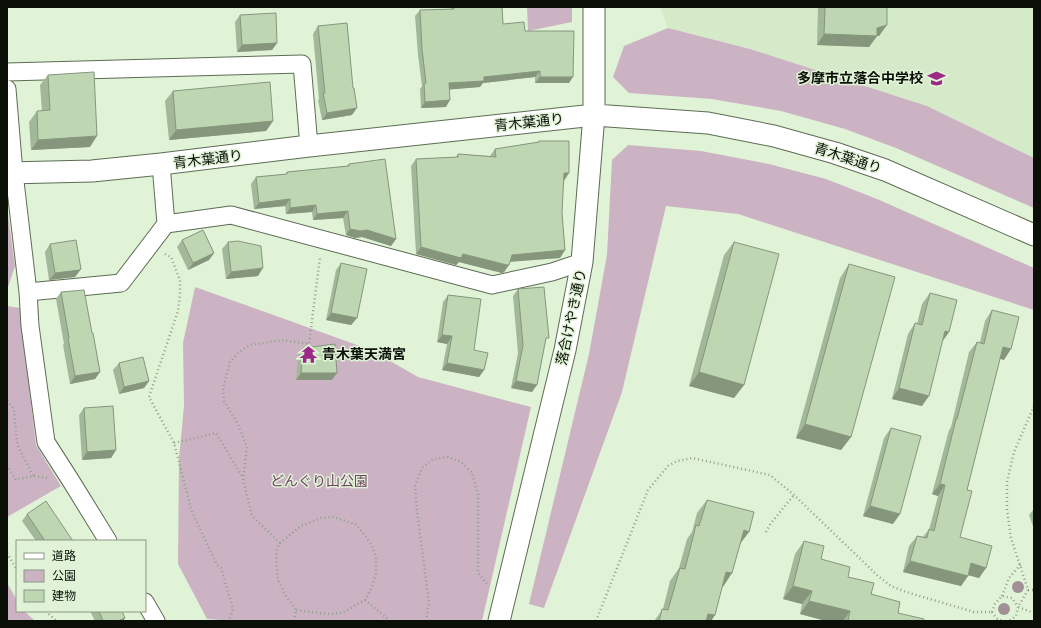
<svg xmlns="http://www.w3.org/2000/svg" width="1041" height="628" viewBox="0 0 1041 628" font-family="'Public Sans','Noto Sans JP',sans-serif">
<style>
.built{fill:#d4eac8}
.green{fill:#ccb3c4}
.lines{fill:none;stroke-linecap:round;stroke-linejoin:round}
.minor-casing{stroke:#5d6c54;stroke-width:19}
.tertiary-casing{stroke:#5d6c54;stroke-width:23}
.path{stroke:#929f8a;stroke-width:2.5;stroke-dasharray:1 3;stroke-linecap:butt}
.minor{stroke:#fff;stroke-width:17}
.tertiary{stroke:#fff;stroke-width:21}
.tree{fill:#a29097}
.wall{fill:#a3b899}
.shaded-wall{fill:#85967d}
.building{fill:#bed6b2;stroke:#85967d}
.labels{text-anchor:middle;stroke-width:3;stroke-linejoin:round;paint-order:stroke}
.poi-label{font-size:14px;font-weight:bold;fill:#0a1007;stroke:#e1f3d7;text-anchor:end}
.street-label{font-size:14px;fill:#0a1007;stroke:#e1f3d7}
.park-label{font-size:14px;fill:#6f3f63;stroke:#e1f3d7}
</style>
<rect width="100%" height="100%" fill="#e1f3d7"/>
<path class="built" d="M660,7H1034V158L927,106L750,49L668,28Z"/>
<path class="green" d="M527,7H572V22L528,31Z
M668,28L750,49L927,106L1034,158V208L896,148L845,129L781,111L712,99L629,93L613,77L624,46Z
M628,145L701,151L769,164L826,179L877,199L1034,268V310L738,214L666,206L622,392L544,608L529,604L589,354L607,255L612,160Z
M7,207L15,266L7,290Z
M195,287L371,350L418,377L531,407L482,621H233L207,619L178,564L179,458L184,406L183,343Z
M7,306L20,308L36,445L61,486L7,517Z
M7,583L17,600V611H24L35,621H7Z"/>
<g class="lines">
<defs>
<path id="minor" d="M7,72L302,64L309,146
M7,89L14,173L28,292L30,326L46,442L71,481L108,541
M161,164L166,224
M28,292L121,283L166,224L231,215L492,285L552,272L582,262
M145,602L156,621"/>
<path id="tertiary" d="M7,173L92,171L161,164L309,146L594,115L708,123L774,136L835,153L885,170L1034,235
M499,621L565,350L582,262L594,115V7"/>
</defs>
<use href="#minor" class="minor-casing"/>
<use href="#tertiary" class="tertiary-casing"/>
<path class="path" d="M165,254L171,257L180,280V294L178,311L149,397L174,443L192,512L217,565L221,568L233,609L229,621
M7,401L14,409L17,444L33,476
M1034,406L1014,452L1007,482V510L1011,538L1028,590L1018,607L1034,613
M174,443L216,433L243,478
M7,465L16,480L33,476L48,478
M766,532L771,523L794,495
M280,543L252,516L243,479L247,447L238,424L224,401L223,388L230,362L238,353L250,345L282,340L309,344L320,257
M7,553L17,570
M1028,590H1034
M1002,596L1009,578L1021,564
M365,600L390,621
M46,611L56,621
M992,612L995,604L1002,596L1012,598L1018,607L1016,616L1009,621
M992,612L998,620L1004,621
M294,621L296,610L286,596L278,580L276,559L277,550L280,543L301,526L321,518L333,517L355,524L363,533L371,544L376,557V573L371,589L365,600L342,613L328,614L296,610
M426,621L429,603L417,511L415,486L422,468L433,459L448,457L461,462L472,473L478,494V573L487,584
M596,621L648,490L668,466L677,461L692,458L770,475L794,495L878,576L891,586L906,592L974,612H992"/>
<use href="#minor" class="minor"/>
<use href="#tertiary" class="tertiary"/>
</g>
<g class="tree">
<circle cx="1018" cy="587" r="6"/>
<circle cx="1004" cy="609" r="6"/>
</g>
<path class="wall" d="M452,7H502L503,24L525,31L569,83H535V77L483,83L480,87L449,89L446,107L421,108L420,89L422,86L418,55L415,16L420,10L451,9Z
M818,7H887L879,36H877L869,47L817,45Z
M240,15L277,43L272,50L237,52L235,22Z
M318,26L352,115L322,120L318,100L319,99L313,34Z
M48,75L90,147L31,150L29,122L37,111H42L40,85Z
M173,91L273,121L266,131L169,140L165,101Z
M539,141L563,181L562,213L565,250L560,258L510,262L509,265L504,272L502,273L459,262L456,265L416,254L411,166L416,159L456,157L458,154L490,156L495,149L538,142Z
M349,164L396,239L391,246L362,237L355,238L346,235L343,218L313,220L312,212L286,214L285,206L254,209L251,184L256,177L286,174L287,172L347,166Z
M182,240L214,253L209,260L188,270L177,247Z
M228,242L258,276L226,279L222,249Z
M734,242L744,385L734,398L689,386L724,255Z
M50,244L81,269L75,277L49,280L45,252Z
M341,263L357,318L351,325L326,320L336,270Z
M849,264L851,437L841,450L796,438L840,278Z
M518,289L532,392L511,388L518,353L513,296Z
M61,292L92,333L100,372L95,379L70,384L63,345L64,344L56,299Z
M930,293L949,332L943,340L922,406L892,399L908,334L915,323L917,324L922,304Z
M448,295L474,350L484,370L479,377L442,370L447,344L437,342L443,302Z
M992,310L1004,360L1000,359L967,490L960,537L986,568L979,578L968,575L961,586L903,572L909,546L917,536L923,537L929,529V530L938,496L932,494L949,430L951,427L969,352L977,342H980L985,321Z
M303,348L332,380H296L298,355Z
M119,363L149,381L144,388L119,394L113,370Z
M84,408L116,450L111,458L82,460L79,415Z
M891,428L893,524L863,516L884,438Z
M707,500L749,532L740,544L732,573L722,586L715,615L711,621H654L663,609L670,581L679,568L687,539L692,532L697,513Z
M1034,509V529L1029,515Z
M27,514L73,541H36L22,521Z
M804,541L821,559L848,577L898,613L923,621H826L800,614L802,604L783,599L795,554Z
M90,611H122L125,618L123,621H95Z"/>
<path class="shaded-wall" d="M887,25L879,36H877L869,47L817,45L824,34L877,28Z
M277,43L272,50L237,52L242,45Z
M540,71L535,77L483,83L480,87L445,90L449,83L484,77Z
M540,77H573L569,83H535Z
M450,100L446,107L421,108L425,102Z
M357,108L352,115L322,120L327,113Z
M273,121L266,131L169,140L176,130Z
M97,136L90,147L31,150L38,140Z
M564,173H569L564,181Z
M290,199L285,206L254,209L259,203Z
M316,205L312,212L286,214L290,208Z
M348,211L343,218L313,220L317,214Z
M350,229L367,230L396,239L391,246L362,237L355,238L346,235Z
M421,247L463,254L509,265L504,272L502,273L459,262L456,265L416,254Z
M565,250L560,258L506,262L512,255Z
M214,253L209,260L188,270L193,263Z
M263,268L258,276L226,279L231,272Z
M81,269L75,277L49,280L55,273Z
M331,313L357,318L351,325L326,320Z
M945,331L949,332L942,342Z
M442,335L452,336L447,344L437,342Z
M1003,347L1011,349L1004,360L996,357Z
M447,363L484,370L479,377L442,370Z
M100,372L95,379L70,384L75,376Z
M699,372L744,385L734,398L689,386Z
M301,373H337L332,380H296Z
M149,381L144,388L119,394L124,387Z
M516,381L537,385L532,392L511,388Z
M899,388L929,396L922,406L892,399Z
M805,424L851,437L841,450L796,438Z
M116,450L111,458L82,460L87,452Z
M940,484L945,485L938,496L932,494Z
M870,506L900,514L893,524L863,516Z
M744,530L749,532L739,545Z
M910,561L968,576L961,586L903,572Z
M971,563L986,568L979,578L964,574Z
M726,572L732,573L723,587L717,585Z
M793,586L812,591L802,604L783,599Z
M809,601L850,611L843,621H826L800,614Z
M708,614L715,615L711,621H703Z
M125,618L123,621H118Z"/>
<path class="building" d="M454,7H502L503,24L524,22L525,31H574L573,77H540V71L484,77V81L449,83L450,100L425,102L424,83H426L422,49L420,10L454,9Z
M825,7H887V25L877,28V36L824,34Z
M276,13L277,43L242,45L240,15Z
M347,23L353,88H354L357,108L327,113L323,93H325L318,26Z
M94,72L97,136L38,140L37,111L50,110L48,75Z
M270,82L273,121L176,130L173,91Z
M539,141H569V173H564L562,213L565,250L512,255L509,265H507L463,254L461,258L421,247L416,159L458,157V154L496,157L495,149L539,142Z
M385,159L396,239L367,230L360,231L350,229L348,211L317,214L316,205L290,208V199L259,203L256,177L287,174V172L349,166V164Z
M203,230L214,253L193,263L182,240Z
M76,240L81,269H80V270L55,273L50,244Z
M238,241L261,246L263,268L231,272L228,242Z
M734,242L779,254L744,385L699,372Z
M341,263L367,269L357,318L331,313Z
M849,264L895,277L851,437L805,424Z
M544,287L549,338H546L537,385L516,381L523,345L518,289Z
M84,290L92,333H93L100,372L75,376L68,338H69L61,292Z
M930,293L957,300L949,332L945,331L929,396L899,388L915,323L922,325Z
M448,295L481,299L474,350L488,353L484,370L447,363L452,336L442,335Z
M992,310L1019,317L1011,349L1003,347L967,490L972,491L960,537L992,546L986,568L971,563L968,576L910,561L917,536L927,538L929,529L934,531L945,485L940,484L956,419H957L977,342L984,344Z
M335,344L337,373H301L303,348Z
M143,357L149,381L124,387L119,363Z
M113,406L116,450L87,452L84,408Z
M891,428L921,436L900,514L870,506Z
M707,500L754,512L749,532L744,530L732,573L726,572L715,615L708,614L706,621H659L662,609L668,610L680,568L685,569L696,525L699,526Z
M46,501L73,541H45L27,514Z
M804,541L824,546L821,559L850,567L848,577L874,583L871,594L900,602L898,613L924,619L923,621H848L850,611L809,601L812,591L793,586Z
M99,611H122L125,618L118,621H103Z"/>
<defs>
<symbol id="school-bare" viewBox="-9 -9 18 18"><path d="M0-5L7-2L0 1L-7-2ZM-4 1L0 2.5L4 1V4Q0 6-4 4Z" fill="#9c2985" stroke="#e1f3d7" stroke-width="2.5" paint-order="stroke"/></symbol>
<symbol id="temple-bare" viewBox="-9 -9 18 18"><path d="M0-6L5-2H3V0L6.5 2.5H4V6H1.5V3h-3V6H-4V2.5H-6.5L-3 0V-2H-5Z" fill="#9c2985" stroke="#e1f3d7" stroke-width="2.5" paint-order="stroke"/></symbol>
</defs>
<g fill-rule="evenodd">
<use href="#school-bare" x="924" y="66" width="25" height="25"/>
<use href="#temple-bare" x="296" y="342" width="25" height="25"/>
</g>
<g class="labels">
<g class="poi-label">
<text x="923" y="83">多摩市立落合中学校</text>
<text x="322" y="359" text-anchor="start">青木葉天満宮</text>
</g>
<g class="street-label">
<text transform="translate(529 122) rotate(-6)" y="5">青木葉通り</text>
<text transform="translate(848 158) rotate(18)" y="5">青木葉通り</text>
<text transform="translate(208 159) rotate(-7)" y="5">青木葉通り</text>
<text transform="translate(571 317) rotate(-78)" y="5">落合けやき通り</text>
</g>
<g class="park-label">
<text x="319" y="486">どんぐり山公園</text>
</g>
</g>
<rect width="1041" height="628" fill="none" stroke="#0a1007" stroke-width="16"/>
<rect x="16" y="540" width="130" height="72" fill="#e1f3d7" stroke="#8b9884"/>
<rect x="24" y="553" width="20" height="6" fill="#ffffff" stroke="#8b9884"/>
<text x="52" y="560" font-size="12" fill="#0a1007">道路</text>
<rect x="24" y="570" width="20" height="12" fill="#ccb3c4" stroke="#8b9884"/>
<text x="52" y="580" font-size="12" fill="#0a1007">公園</text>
<rect x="24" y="590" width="20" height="12" fill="#bed6b2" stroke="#8b9884"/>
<text x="52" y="600" font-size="12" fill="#0a1007">建物</text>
</svg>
